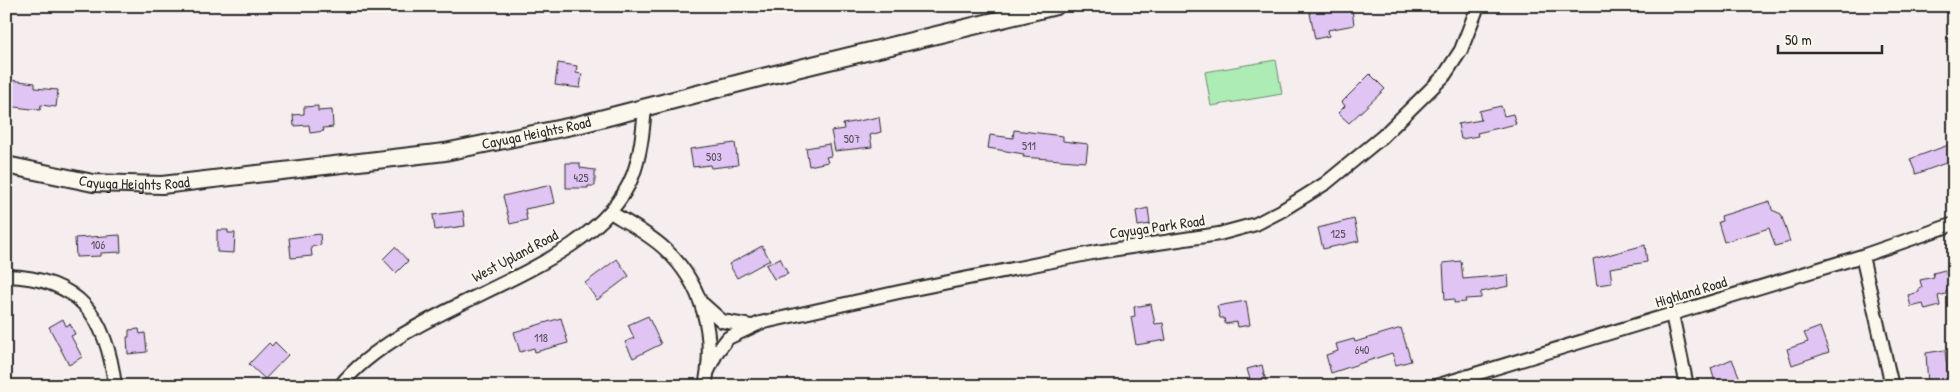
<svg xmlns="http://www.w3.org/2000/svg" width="1960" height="392" viewBox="0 0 1960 392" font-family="'Patrick Hand',sans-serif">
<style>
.green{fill:#adedb5;stroke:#6c8c70}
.building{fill:#e0c5f4;stroke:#2b2b2b}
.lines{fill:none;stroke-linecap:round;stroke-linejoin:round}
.minor-casing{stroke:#2b2b2b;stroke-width:16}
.tertiary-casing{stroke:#2b2b2b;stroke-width:20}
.minor{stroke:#fbf7ec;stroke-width:12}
.tertiary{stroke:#fbf7ec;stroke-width:16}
.labels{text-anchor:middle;stroke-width:4.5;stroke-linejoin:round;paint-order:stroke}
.number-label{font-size:12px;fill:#58525d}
.street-label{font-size:15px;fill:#2b2b2b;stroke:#fbf7ec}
</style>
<rect width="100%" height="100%" fill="#f6edee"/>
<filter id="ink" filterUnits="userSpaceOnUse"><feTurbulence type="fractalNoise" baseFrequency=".02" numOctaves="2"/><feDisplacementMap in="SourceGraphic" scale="10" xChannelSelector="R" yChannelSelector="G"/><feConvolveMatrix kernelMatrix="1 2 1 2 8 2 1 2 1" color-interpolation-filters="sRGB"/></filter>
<g filter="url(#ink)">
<path class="green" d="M1276,60L1282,94L1211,106L1205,72Z"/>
<path class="building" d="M1325,6V11L1343,7L1344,11L1352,9L1354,25L1328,30L1329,36L1315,39L1309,8Z
M558,63L577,66L576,73L582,74L580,88L555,85Z
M1370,74L1385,89L1349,123L1338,113L1345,106L1342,102Z
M10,80L35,83V88L58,90L56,107L41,105L40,110L6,106V88H9Z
M318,106V111L332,110L333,127L323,128L324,131L310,133L309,125L294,126L293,115L304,114V107Z
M1501,106L1504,116L1513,114L1516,124L1477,133L1478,136L1461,139L1458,124L1481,120L1479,111Z
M879,117L881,132L870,135L872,147L835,151L831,131L844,129L843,124Z
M1014,130L1063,136V141L1088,144L1086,162L1023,157L1024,154L988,148L990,135L1013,138Z
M735,143L738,165L711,168L710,165L693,167L690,149Z
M1954,143V160L1916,174L1910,159Z
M829,144L831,156L826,157L828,162L809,166L806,148Z
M566,163H580V168L595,170V186H588V188H566Z
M551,185L555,203L525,209L527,220L510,224L503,196Z
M1770,201L1772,210L1781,214L1790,242L1775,246L1769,228L1724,242L1718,222L1722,221L1721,216Z
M1148,208L1150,224L1138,226L1136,211Z
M463,211L465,226L435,230L433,215Z
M1354,219L1359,241L1323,249L1318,228Z
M217,230H228V233H235L234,253L217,252Z
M320,234L321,245L311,247L312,256L291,258L289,238Z
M120,235L121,252L101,253V256L76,257L75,238Z
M1645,245L1647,262L1610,268L1612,283L1597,285L1593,259Z
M762,246L770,260L737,278L729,264Z
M395,247L408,261L396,273L383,259Z
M780,258L788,274L774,279L766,265Z
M617,259L629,276L597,300L585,283Z
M1461,261L1463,279L1508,275L1509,286L1481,292V298L1465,299L1466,302L1454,303V299L1445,300L1443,263Z
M1945,270L1946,275L1954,273V289L1946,291V294L1938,296L1940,306L1925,310L1923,304L1911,307L1908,295L1919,292V289L1922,288L1920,280L1934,277L1933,273Z
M1246,301L1250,325L1238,327L1237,322L1225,324L1224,318H1220L1217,306Z
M1151,304L1155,324L1163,323L1166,340L1136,345L1131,317L1135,316L1134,307Z
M648,316L661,344L633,358L625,342L634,338L628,325Z
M561,318L568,343L535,352L534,348L520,352L514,332Z
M63,319L66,326L70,324L75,334L71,336L82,357L69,365L49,327Z
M1820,327L1829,352L1792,365L1787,349L1808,342L1804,333Z
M1401,328L1411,361L1396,365L1392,353L1331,373L1326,355L1338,351L1336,344L1354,339L1355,342Z
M139,329L140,334L145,333L147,352L128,354L127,337H129V330Z
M275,342L288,355L265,379L249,364L269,343L272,346Z
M1945,350L1949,386H1928L1926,353Z
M1732,359L1743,386H1716L1711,368Z
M1262,365L1267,386H1252L1247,369Z"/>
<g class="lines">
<defs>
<path id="minor" d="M610,212C628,223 649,234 665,249C703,284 716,335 705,386
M1862,256L1892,386
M6,276C80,278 107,317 115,386
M703,304L722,321L751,326
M1672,314L1687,386
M708,371L717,352L728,338L760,323L899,292L1097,252L1219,234L1256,224L1281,211L1326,183L1382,137L1444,76L1461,50L1478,6
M340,386C411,298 593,277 633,175C641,153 643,130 645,108
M1436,386L1862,256L1954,224"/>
<g id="tertiary">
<path id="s1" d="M6,165L93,183L162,185L445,152L577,125L763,77L1056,6"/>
</g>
</defs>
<use href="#minor" class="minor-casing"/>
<use href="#tertiary" class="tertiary-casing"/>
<use href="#minor" class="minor"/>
<use href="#tertiary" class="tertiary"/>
</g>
</g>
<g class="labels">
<g class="number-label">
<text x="852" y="143">507</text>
<text x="1029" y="150">511</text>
<text x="714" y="161">503</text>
<text x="581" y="182">425</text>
<text x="1338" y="238">125</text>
<text x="98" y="249">106</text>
<text x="541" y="342">118</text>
<text x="1362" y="354">640</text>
</g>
<g class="street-label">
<text dy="5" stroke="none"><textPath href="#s1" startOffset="536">Cayuga Heights Road</textPath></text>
<text dy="5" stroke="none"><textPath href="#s1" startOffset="130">Cayuga Heights Road</textPath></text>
<text transform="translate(1157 227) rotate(-8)" y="5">Cayuga Park Road</text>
<text transform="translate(515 256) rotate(-28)" y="5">West Upland Road</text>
<text transform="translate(1691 292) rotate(-17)" y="5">Highland Road</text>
</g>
</g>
<rect width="1960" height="392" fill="none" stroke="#fbf7ec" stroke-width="25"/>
<rect x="12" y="12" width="1935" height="367" fill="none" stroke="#2b2b2b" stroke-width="2" filter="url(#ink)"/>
<path d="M1778 45v8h104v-8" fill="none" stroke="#2b2b2b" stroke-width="2.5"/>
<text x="1785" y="45" font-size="15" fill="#2b2b2b" stroke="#fbf7ec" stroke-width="4" paint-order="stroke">50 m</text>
</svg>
